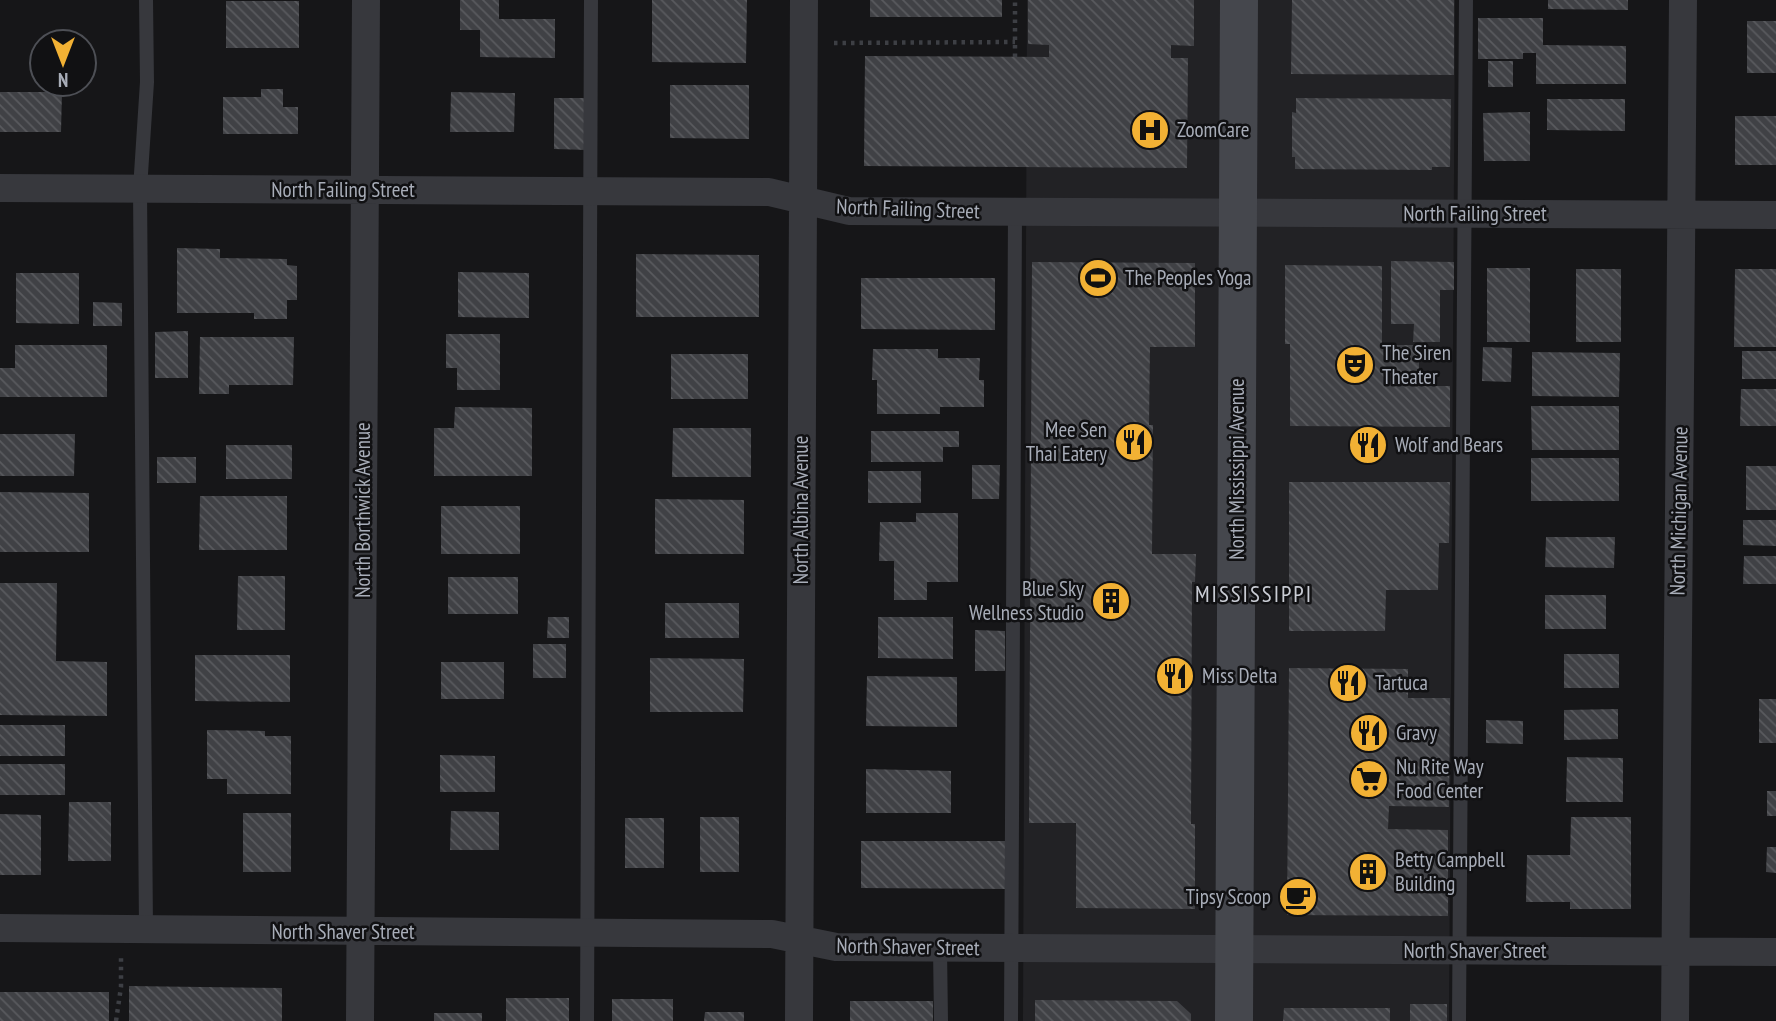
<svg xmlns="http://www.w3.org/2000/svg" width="1776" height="1021" viewBox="0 0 1776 1021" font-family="'PT Sans Narrow',sans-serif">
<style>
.built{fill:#222225}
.building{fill:url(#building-back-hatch)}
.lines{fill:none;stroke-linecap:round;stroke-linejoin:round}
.path{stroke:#3d3f44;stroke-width:4.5;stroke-dasharray:3.5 5;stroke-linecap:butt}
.lane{stroke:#37383d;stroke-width:14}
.street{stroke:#37383d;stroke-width:28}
.secondary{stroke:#45474d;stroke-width:38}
.labels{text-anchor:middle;stroke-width:5;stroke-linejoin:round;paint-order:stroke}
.poi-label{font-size:21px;fill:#a8adb8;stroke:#111113;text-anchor:start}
.street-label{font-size:21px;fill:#a8adb8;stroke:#111113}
.neighbourhood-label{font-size:23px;letter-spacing:2px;fill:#c9ccd4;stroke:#111113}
</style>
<defs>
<pattern id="building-back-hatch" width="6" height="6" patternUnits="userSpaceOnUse" patternTransform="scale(1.75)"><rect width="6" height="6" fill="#404145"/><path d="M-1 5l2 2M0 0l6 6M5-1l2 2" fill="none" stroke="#595a5e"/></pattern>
</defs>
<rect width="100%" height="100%" fill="#161618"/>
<path class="built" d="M1027,0H1455L1449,1021H1023Z"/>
<path class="building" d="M460,0H499V19H555V58L480,57V30H460Z
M652,0H747L746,63L652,62Z
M870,0H1002V17H870Z
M1028,0H1194V46L1171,45V58H1188L1187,168L864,166L865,56L1049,57V45L1028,44Z
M1292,0H1454V75L1291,74Z
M1548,0H1628V10L1548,9Z
M226,1H299V48H226Z
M1478,18H1543V45L1626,46V84H1536V53H1523V59H1478Z
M1747,21H1776V73H1747Z
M1488,61H1513V87H1488Z
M670,85H749V139L670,138Z
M261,89H283V107H298V134H223V97H261Z
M0,92H62L61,132H0Z
M451,92L515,93L514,132H450Z
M554,98H587V150L554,149Z
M1296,98L1451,99L1450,167H1432V170L1295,169V157H1292V112L1296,113Z
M1547,99H1625V131L1547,130Z
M1530,112V161H1484L1483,113Z
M1735,116H1776V165H1735Z
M177,248L220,249V258L287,259V265L297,266V300H287V319H254V313H177Z
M636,254L759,255V317H636Z
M1391,261L1454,262V290H1440V342H1413L1414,324H1391Z
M1032,262L1195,263V347H1150L1149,425H1153L1152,554H1196L1195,582H1192L1191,824H1195V909L1076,908V823H1029Z
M1285,265L1382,266V345H1419V386H1450V427L1290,426V344H1285Z
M1487,268H1530V342H1487Z
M1576,269H1621V342H1576Z
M1735,269H1776V347H1734Z
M458,272L529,273V318L458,317Z
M16,273H79V324L16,323Z
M861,278H995V330L861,329Z
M93,302L122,303V326H93Z
M188,331V378H155V332Z
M446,334H500V390H457V368H446Z
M200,337H294L293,385H229V394H199Z
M15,345H107V397H0V368H15Z
M1483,347L1512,348L1511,382L1482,381Z
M873,349H938V358H980L979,380H984V407H940V414H877V380H872Z
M1742,351H1776V379H1742Z
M1532,352L1620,353L1619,397L1532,396Z
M671,354H748V399H671Z
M1741,389H1776V426H1740Z
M1531,406H1619V450H1532Z
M455,407L532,408V476H434V428H454Z
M673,428H751V477H672Z
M871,431H959V447H943V462H871Z
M0,434H75L74,476H0Z
M226,445H292V479H226Z
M157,457H196V483H157Z
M1531,458H1619V501H1531Z
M972,465H1000L999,499H972Z
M1746,466H1776V510H1746Z
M868,471H921V503H868Z
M1289,482H1450L1449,543H1439L1438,590H1386L1385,631H1289Z
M0,492L89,493V552H0Z
M200,496H287V550H199Z
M655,499L744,500V554H655Z
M441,506H520V554H441Z
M916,513H958V582H927V600H894V561H879L880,522H916Z
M1743,520H1776V546L1743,545Z
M1546,537H1615L1614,568L1545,567Z
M1744,556H1776V584H1743Z
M238,576H285V630H237Z
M448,577H518V614H448Z
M0,583H57L56,661L107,662V716L0,715Z
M1545,595H1606V629H1545Z
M665,603H739V638H665Z
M548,617H569V638H547Z
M878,617H953V659L878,658Z
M975,630L1005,631V671H975Z
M533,644H566V678H533Z
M1564,654H1619V688H1564Z
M195,655H290V702L195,701Z
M650,658L744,659L743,712H650Z
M441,662H504V699H441Z
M1289,668L1408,669V698H1450L1449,807L1389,806L1388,829L1448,830V916L1287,915Z
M867,676L957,677V727L866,726Z
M1759,699H1776V743H1759Z
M1618,709V739L1564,740V710Z
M1486,720L1523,721V744L1486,743Z
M0,725H65V756H0Z
M207,730L265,731V736H291V794H227V779H207Z
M440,755L495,756V792H440Z
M1567,757L1623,758V802H1566Z
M0,764H65V795H0Z
M866,769L951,771V813H866Z
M1767,791H1776V816H1767Z
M69,802H111V861H68Z
M451,811L499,812V850H450Z
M243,813H291V872H243Z
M0,814L41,815V875H0Z
M700,817H739V872H700Z
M1571,817H1631V909H1570V902H1526L1527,855H1570Z
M625,818H664V868H625Z
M861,841H1005V889L861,888Z
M1767,847H1776V873L1766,872Z
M129,986L282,988V1021H129Z
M0,992H109V1021H0Z
M506,998H569V1021H506Z
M612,999H673V1021H612Z
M1035,1000L1177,1001L1191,1014V1021H1035Z
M850,1001H933V1021H850Z
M1410,1004H1447V1021H1410Z
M1284,1008H1390V1021H1283Z
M705,1012H744V1021H704Z
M434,1013H482V1021H434Z"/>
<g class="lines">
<path class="path" d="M834,43L1015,42
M1015,57V0
M116,1021L121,987V958"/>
<path class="lane" d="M146,930L140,189L147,82L146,0
M940,948L941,1021
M587,1021L591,0
M1011,1021L1015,211
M1459,1021L1466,0"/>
<path class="street" d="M0,188L769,192L849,211L1776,215
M0,928L772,934L836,947L1776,952
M360,1021L366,0
M799,1021L804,0
M1675,1021L1683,0"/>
<path class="secondary" d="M1234,1021L1239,0"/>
</g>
<defs>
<symbol id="hospital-disc" viewBox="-11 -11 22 22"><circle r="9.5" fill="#f2b134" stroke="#111113"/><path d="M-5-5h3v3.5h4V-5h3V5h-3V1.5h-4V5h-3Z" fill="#111"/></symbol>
<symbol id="stadium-disc" viewBox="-11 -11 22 22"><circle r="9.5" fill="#f2b134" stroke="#111113"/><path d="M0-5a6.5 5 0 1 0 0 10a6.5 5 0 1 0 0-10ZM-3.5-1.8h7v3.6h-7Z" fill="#111"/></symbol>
<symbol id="theatre-disc" viewBox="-11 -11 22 22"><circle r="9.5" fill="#f2b134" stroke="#111113"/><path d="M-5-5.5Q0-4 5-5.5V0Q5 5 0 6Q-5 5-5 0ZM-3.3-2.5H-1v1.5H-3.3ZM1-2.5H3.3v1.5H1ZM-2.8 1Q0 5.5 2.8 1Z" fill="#111"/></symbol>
<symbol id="restaurant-disc" viewBox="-11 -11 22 22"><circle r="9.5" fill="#f2b134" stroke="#111113"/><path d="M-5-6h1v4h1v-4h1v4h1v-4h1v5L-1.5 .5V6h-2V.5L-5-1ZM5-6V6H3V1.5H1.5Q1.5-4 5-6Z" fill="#111"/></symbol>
<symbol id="building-disc" viewBox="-11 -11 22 22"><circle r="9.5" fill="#f2b134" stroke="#111113"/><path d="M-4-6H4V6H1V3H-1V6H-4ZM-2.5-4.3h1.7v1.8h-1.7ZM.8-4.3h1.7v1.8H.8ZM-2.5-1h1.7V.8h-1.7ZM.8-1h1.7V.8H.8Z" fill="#111"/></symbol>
<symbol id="supermarket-disc" viewBox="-11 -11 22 22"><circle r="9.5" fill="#f2b134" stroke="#111113"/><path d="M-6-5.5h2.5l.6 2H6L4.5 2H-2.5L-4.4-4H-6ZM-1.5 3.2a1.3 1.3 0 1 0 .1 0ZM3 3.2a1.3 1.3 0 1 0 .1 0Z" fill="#111"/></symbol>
<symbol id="cafe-disc" viewBox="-11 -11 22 22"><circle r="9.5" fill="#f2b134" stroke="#111113"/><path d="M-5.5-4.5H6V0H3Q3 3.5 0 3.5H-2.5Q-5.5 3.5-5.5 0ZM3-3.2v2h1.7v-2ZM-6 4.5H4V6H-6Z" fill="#111"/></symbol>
</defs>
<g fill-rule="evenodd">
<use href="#hospital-disc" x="1128" y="108" width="44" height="44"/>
<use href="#stadium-disc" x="1076" y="256" width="44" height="44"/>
<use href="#theatre-disc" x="1333" y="343" width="44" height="44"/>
<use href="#restaurant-disc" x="1112" y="420" width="44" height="44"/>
<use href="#restaurant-disc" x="1346" y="423" width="44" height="44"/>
<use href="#building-disc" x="1089" y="579" width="44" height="44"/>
<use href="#restaurant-disc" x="1153" y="654" width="44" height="44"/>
<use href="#restaurant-disc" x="1326" y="661" width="44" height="44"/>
<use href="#restaurant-disc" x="1347" y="711" width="44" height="44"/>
<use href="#supermarket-disc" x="1347" y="757" width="44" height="44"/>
<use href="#building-disc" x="1346" y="850" width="44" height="44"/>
<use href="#cafe-disc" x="1276" y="875" width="44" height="44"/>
</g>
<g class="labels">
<g class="poi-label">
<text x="1177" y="137">ZoomCare</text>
<text x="1125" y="285">The Peoples Yoga</text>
<text x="1382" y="360">The Siren<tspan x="1382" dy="24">Theater</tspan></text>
<text x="1107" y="437" text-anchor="end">Mee Sen<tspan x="1107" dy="24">Thai Eatery</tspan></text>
<text x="1395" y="452">Wolf and Bears</text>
<text x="1084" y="596" text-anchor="end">Blue Sky<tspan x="1084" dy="24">Wellness Studio</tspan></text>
<text x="1202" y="683">Miss Delta</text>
<text x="1375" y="690">Tartuca</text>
<text x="1396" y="740">Gravy</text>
<text x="1396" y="774">Nu Rite Way<tspan x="1396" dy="24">Food Center</tspan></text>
<text x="1395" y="867">Betty Campbell<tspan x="1395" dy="24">Building</tspan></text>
<text x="1271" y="904" text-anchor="end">Tipsy Scoop</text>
</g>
<g class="street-label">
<text x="343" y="197">North Failing Street</text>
<text transform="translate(908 209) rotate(2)" y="7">North Failing Street</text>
<text x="1475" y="221">North Failing Street</text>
<text transform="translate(1237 469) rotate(-90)" y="7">North Mississippi Avenue</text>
<text transform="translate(363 510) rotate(-90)" y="7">North Borthwick Avenue</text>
<text transform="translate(801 510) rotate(-90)" y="7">North Albina Avenue</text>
<text transform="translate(1679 511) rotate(-89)" y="7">North Michigan Avenue</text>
<text x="343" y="939">North Shaver Street</text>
<text transform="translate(908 947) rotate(1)" y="7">North Shaver Street</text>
<text x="1475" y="958">North Shaver Street</text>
</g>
<g class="neighbourhood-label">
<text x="1254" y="602">MISSISSIPPI</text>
</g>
</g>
<g transform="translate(63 63) rotate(180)"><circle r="33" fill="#111113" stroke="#4d4f55" stroke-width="2"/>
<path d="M0-5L12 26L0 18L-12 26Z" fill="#f2b134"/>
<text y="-10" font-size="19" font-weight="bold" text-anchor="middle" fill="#a8adb8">N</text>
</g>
</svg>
